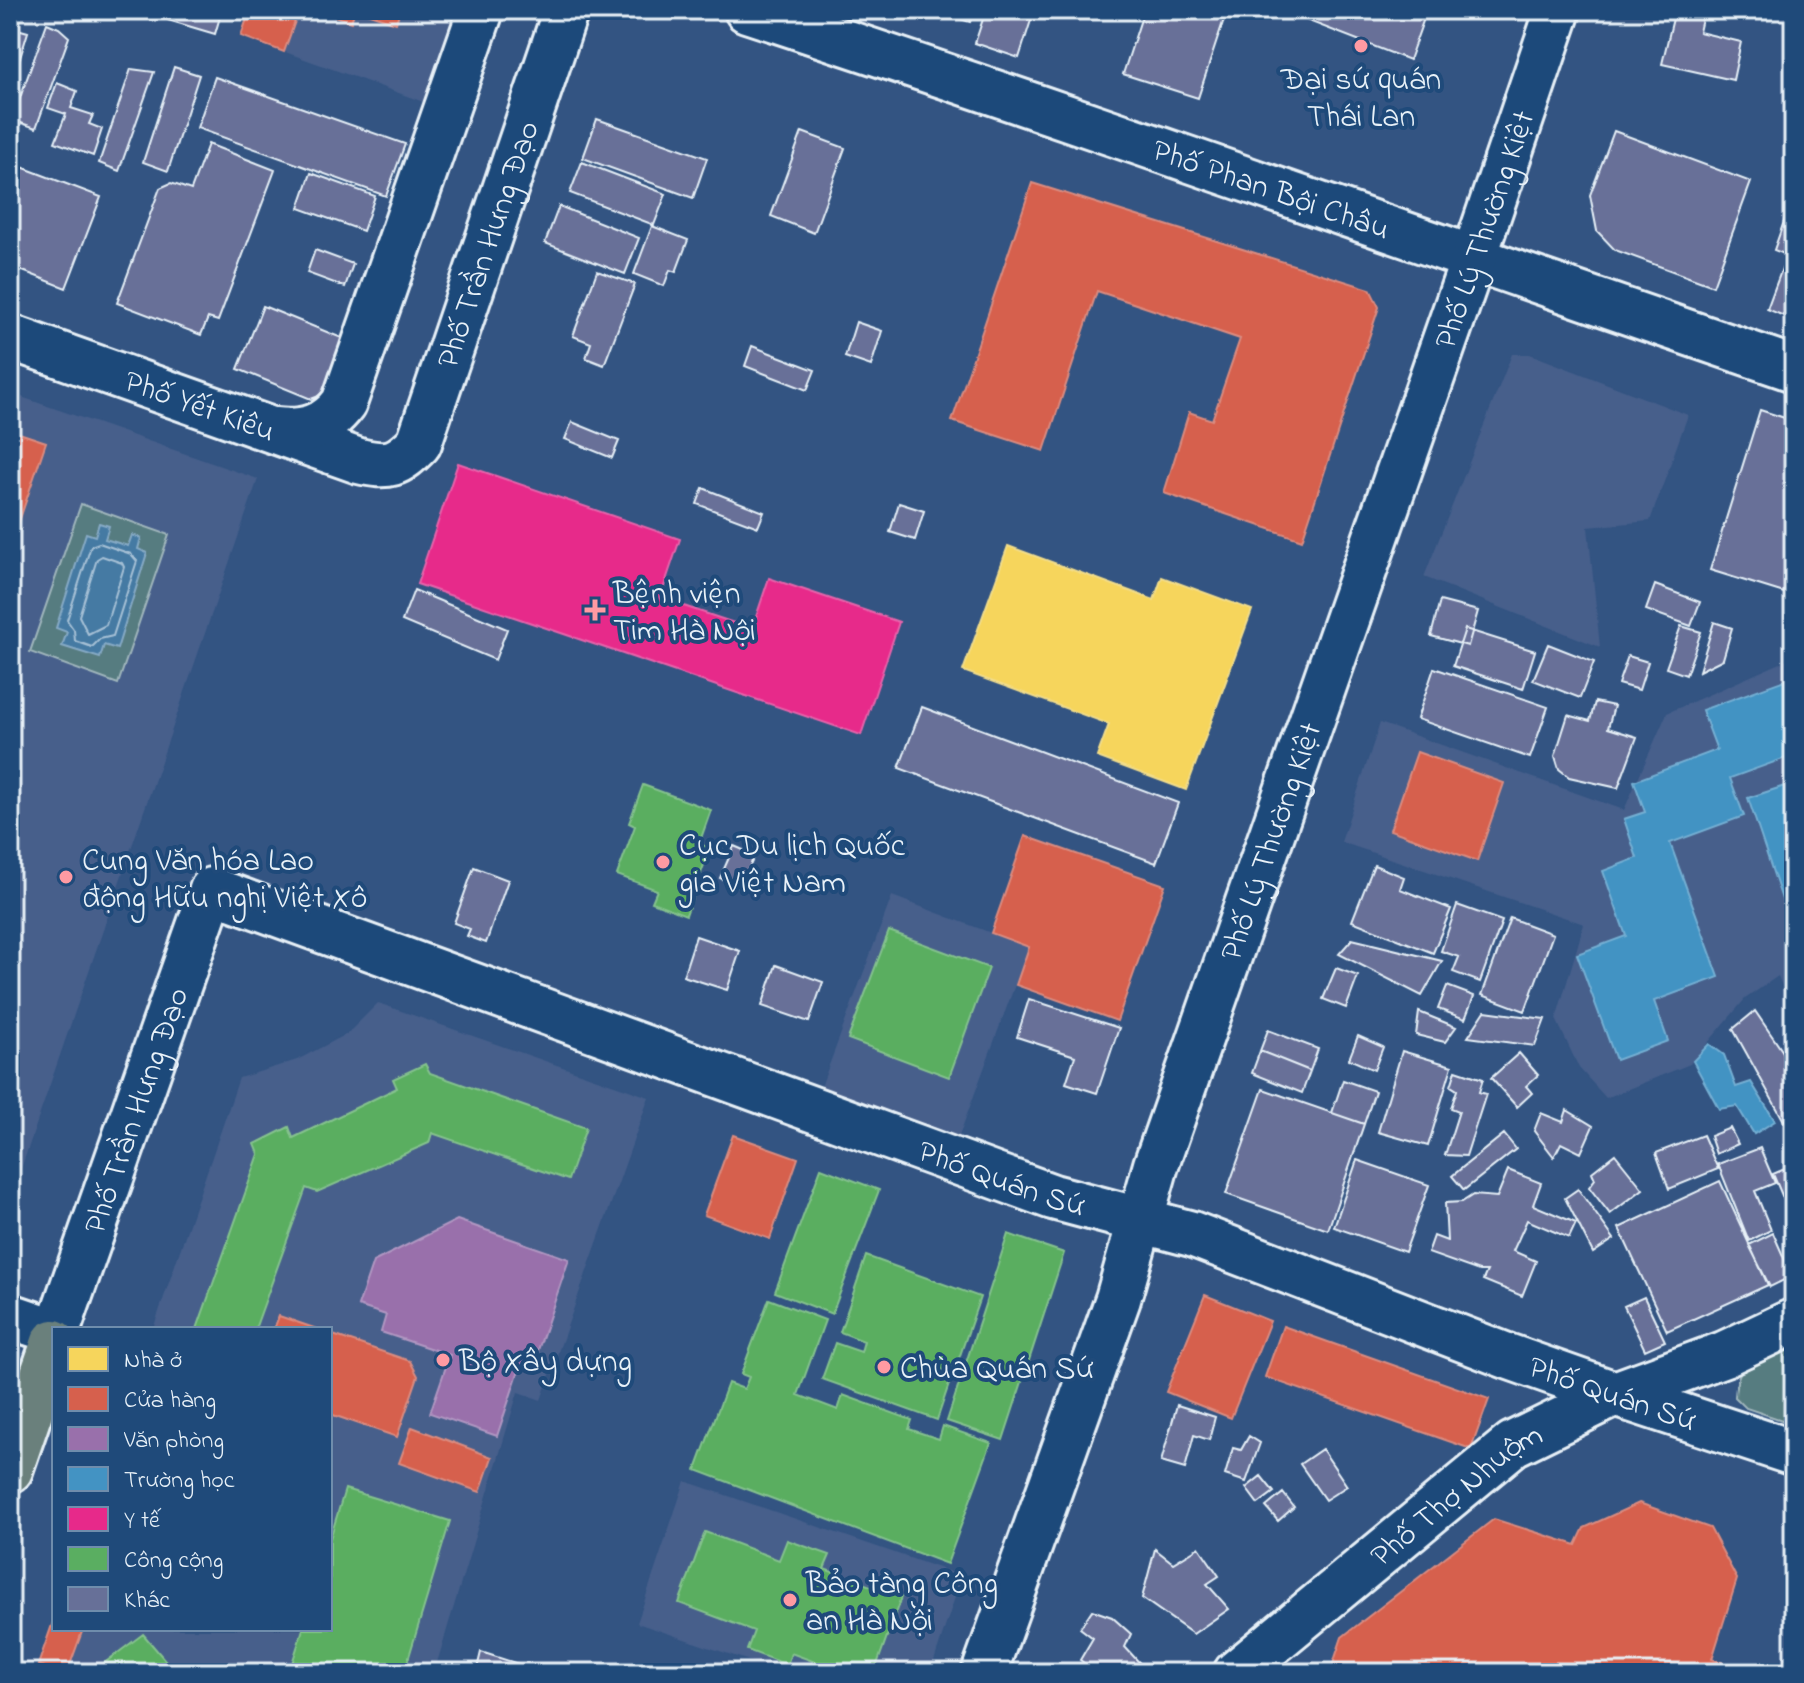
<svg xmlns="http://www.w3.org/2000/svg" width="1804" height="1683" viewBox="0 0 1804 1683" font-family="'Indie Flower',sans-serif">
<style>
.built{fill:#465f8b}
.green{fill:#577b80;stroke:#a0b6bc;stroke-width:2}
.water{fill:#457aa3;stroke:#86aac5;stroke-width:2}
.homes{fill:#f6d55c;stroke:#f2dd8b;stroke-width:2}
.shops{fill:#d6604d;stroke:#db8c80;stroke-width:2}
.offices{fill:#9970ab;stroke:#b197c2;stroke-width:2}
.schools{fill:#4393c3;stroke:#74afd3;stroke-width:2}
.health{fill:#e7298a;stroke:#e765ab;stroke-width:2}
.public{fill:#5aae61;stroke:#85c28e;stroke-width:2}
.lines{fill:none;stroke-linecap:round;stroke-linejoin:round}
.shore{stroke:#a7c1d6;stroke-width:2}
.building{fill:#677098;stroke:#e8f1f8;stroke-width:2}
.minor-casing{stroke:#e8f1f8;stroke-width:50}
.major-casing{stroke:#e8f1f8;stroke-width:50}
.minor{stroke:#1f4a7a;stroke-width:44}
.major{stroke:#6a807c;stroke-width:44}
.poi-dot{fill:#ff9aa2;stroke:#1f4a7a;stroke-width:3}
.labels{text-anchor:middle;stroke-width:8;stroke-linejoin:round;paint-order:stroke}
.poi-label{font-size:32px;fill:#e8f1f8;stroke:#1f4a7a;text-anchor:start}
.street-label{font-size:32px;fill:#e8f1f8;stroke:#1f4a7a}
</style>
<rect width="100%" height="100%" fill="#335482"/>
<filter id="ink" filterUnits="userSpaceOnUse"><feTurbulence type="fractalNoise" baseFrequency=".0125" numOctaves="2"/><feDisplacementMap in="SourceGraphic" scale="16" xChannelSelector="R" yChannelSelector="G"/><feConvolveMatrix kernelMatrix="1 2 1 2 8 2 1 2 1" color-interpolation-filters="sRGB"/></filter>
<g filter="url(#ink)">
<path class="built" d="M250,10H463L429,104L241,36Z
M1512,354H1530L1688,415L1650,521L1588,527L1600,647L1424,577Z
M10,393L258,479L10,1201Z
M1794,657V1015L1778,976L1745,999L1690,1064L1606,1098L1579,1068L1556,1019L1584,924L1341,842L1380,723L1624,810L1667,713Z
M892,896L1029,947L955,1147L818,1095Z
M378,1003L649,1097L541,1400L518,1392L434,1673H35L54,1619V1629H330V1329H153L239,1078L297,1060L347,1034Z
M685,1481L962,1576L930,1673H785L637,1623Z"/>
<path class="green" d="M81,504L169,535L118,684L30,652Z
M1794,1338V1424L1746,1408L1735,1397C1737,1355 1760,1354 1794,1338Z"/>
<path class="water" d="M99,523L109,526L105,539L128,546L132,535L141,538L138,549L147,553L117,649L104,645L100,658L62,646L67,632L56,628L86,533L95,536Z"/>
<path class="homes" d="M1008,546L1154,600L1162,577L1252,610L1186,790L1097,757L1109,724L963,671Z"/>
<path class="shops" d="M250,10H299L284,52L241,36Z
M318,10H355L351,22Z
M358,10H400L396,23Z
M1032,183L1370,289L1379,307L1302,540L1164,493L1189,412L1212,420L1240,339L1097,291L1044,451L952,421Z
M10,430L46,442L10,548Z
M1417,752L1504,783L1477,861L1390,830Z
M1025,836L1165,885L1117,1021L1016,985L1029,947L991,933Z
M733,1135L798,1158L770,1239L704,1215Z
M1205,1295L1270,1321L1231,1418L1166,1392Z
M279,1316L317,1329H274Z
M1283,1326L1489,1399L1471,1449L1265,1377Z
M330,1334L410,1361L418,1376L397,1437L330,1414Z
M412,1427L492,1457L480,1492L399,1463Z
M1639,1503L1710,1528L1737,1579L1712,1659L1749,1673H1330L1342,1637L1494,1519L1576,1545L1584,1528Z
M54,1619V1629H83L67,1673L38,1665Z"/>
<path class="offices" d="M457,1220L569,1259L531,1371L520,1367L497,1436L430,1413L450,1355L381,1332L386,1315L358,1306L373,1262Z"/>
<path class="schools" d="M1793,677L1794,755L1730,778L1744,816L1670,843L1719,977L1654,1001L1668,1041L1616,1060L1577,954L1626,936L1603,871L1637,858L1624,819L1645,812L1634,781L1717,750L1702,710Z
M1794,783V935L1748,798Z
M1709,1044L1724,1055L1736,1087L1751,1082L1775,1121L1754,1134L1737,1106L1719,1109L1693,1061Z"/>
<path class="health" d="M458,463L680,539L660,598L752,629L769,578L899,622L861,735L417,584Z"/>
<path class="public" d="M643,785L711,810L699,844L710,848L686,915L652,902L657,890L617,875L635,826L629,823Z
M889,931L989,968L949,1077L848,1039Z
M425,1064L430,1073L586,1128L568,1180L432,1133L429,1143L317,1192L306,1188L255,1329H197L259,1154L255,1144L289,1127L293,1138L397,1088L393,1079Z
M821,1168L879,1190L832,1314L775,1292Z
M1008,1234L1064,1253L1003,1440L947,1421Z
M866,1256L980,1297L954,1373L934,1367L931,1374L950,1381L937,1420L822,1379L835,1343L861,1352L864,1341L840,1332Z
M769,1299L825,1320L798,1395L838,1410L843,1395L912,1420L909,1429L939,1439L943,1426L991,1443L947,1564L696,1470L728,1383L744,1389L749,1377L741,1374Z
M345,1489L450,1521L404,1673H289L303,1629H330V1539Z
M705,1532L779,1560L787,1540L830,1555L824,1569L901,1597L874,1673H845L791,1653L787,1665L747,1650L754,1631L679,1603Z
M143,1634L176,1673H91Z"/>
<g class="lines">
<path class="shore" d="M99,543L131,554L137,561L113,636L100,639L92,647L75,641L74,630L67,620L91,546Z
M102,556L122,563L124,567L106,625L88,634L79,616L97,559Z"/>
</g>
<path class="building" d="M171,10H222L215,34L168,20Z
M950,10H975L970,22L948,15Z
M986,10H1020L1033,14L1019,58L975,43Z
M1144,10H1227L1198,98L1123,74Z
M1310,10H1427L1409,60L1306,20Z
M1675,10H1704L1699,32L1741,42L1733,80L1662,64Z
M47,23L59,28L69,37L36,128L12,120Z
M10,27L28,32L10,90Z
M174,67L199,75L168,171L143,162Z
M131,69L154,72L119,171L99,163Z
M215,77L405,144L386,196L197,128Z
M57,83L77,91L71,108L93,115L89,124L102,129L93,156L55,142L66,114L48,108Z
M597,119L707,158L693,198L583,158Z
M1614,131L1751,182L1713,286L1615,250L1597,231L1590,195Z
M802,132L845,148L814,233L771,216Z
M208,144L275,170L218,321L208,318L201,335L117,303L160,188L171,183L191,190Z
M582,162L666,194L654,225L570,193Z
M19,166L101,197L66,288L10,266V190Z
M311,173L375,196L363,231L299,208Z
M559,206L639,238L625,274L545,243Z
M1787,213L1794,216V320L1767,309L1787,255L1774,250Z
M652,226L688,240L676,272L670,270L664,286L634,274Z
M315,250L353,264L345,287L307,273Z
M597,271L635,284L604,365L586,358L591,343L573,336Z
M263,306L354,343L335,390L311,399L238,369Z
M856,322L882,331L871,366L845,357Z
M752,346L815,370L807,390L745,366Z
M1760,410L1794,421V561L1784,593L1710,570Z
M572,422L619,441L612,458L565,439Z
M703,488L764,512L758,527L697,504Z
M899,503L924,511L915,540L890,532Z
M1655,585L1700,602L1691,626L1646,610Z
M414,590L507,629L495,660L402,621Z
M1440,601L1478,611L1468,646L1431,636Z
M1714,622L1732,628L1723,659L1699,671Z
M1681,626L1701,632L1686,675L1666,668Z
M1465,629L1535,651L1523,689L1453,666Z
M1548,644L1594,662L1580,698L1533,680Z
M1628,656L1648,662L1639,690L1618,684Z
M1434,668L1548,707L1530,758L1417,719Z
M1595,702L1614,706L1608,728L1637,737L1618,788L1569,777L1559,769L1555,756L1568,715L1590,721Z
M922,707L1178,803L1156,863L899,768Z
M734,846L755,855L740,887L720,878Z
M1374,865L1404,877L1400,889L1451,909L1433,953L1352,921Z
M474,867L508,880L486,943L467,936L470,929L454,923Z
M1457,905L1502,921L1480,982L1453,972L1459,957L1441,951Z
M1510,918L1553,934L1525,1011L1482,995Z
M696,936L740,951L727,990L683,976Z
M1352,939L1442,961L1422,996L1339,954Z
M776,965L823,982L809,1022L762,1006Z
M1336,968L1358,976L1346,1008L1323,999Z
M1447,986L1474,996L1465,1019L1438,1009Z
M1029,999L1119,1028L1097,1093L1066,1083L1075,1056L1017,1037Z
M1485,1011L1545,1019L1535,1046L1468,1037Z
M1755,1011L1794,1068V1112L1784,1121L1733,1029Z
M1419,1012L1456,1027L1445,1042L1416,1035Z
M1268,1030L1318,1049L1310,1071L1260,1051Z
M1358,1036L1383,1047L1374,1070L1349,1059Z
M1260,1051L1310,1071L1302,1093L1252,1073Z
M1402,1051L1452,1066L1428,1146L1378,1132Z
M1519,1053L1538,1075L1526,1086L1532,1093L1517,1107L1491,1078Z
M1456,1070L1483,1079L1479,1092L1486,1094L1466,1156L1445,1155L1459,1111L1451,1108L1457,1090L1451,1086Z
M1343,1080L1375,1091L1364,1124L1332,1113Z
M1263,1089L1364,1124L1328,1230L1226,1194Z
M1567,1110L1593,1126L1581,1153L1561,1143L1554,1157L1534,1131L1541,1113L1563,1122Z
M1730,1128L1738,1144L1716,1154L1710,1136Z
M1504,1134L1516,1149L1464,1190L1452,1176Z
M1703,1135L1718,1169L1669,1189L1656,1153Z
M1760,1148L1775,1183L1755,1191L1771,1230L1749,1241L1718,1164Z
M1615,1154L1643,1189L1610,1214L1589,1187L1595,1179L1592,1172Z
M1357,1160L1429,1185L1405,1252L1334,1227Z
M1794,1165V1224L1773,1174Z
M1508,1170L1541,1183L1533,1205L1576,1223L1569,1238L1527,1220L1513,1251L1536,1261L1522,1296L1483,1280L1487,1271H1479L1428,1253L1434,1236L1447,1241L1445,1203L1462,1202L1473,1195L1497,1197Z
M1720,1181L1768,1285L1667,1331L1619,1228Z
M1578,1189L1614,1239L1593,1253L1565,1198Z
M1773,1233L1792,1276L1770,1287L1749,1245Z
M1644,1297L1665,1341L1645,1350L1624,1306Z
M1177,1405L1215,1417L1209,1440L1194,1435L1185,1469L1161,1462Z
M1249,1436L1260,1443L1246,1482L1225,1475L1233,1448L1241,1450Z
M1322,1449L1347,1486L1325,1500L1300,1464Z
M1261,1476L1274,1492L1258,1504L1246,1488Z
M1283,1493L1294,1507L1278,1521L1266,1507Z
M1199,1547L1219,1576L1207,1584L1229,1609L1193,1634L1142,1598L1155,1549L1173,1563Z
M1092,1610L1112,1617L1131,1634L1125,1647L1147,1671L1144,1673H1097L1080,1660L1093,1638L1080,1628Z
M481,1652L546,1673H476Z"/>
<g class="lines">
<defs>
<g id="minor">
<path id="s1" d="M747,10C1098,125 1445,250 1794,369"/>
<path id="s2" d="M10,337L359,461C389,468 398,465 419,443L566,10"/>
<path d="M275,430C305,433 325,428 344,403L481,10"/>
<path d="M10,1316L54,1331"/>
<path id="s3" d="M58,1329L212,890L1053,1197L1192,1234L1507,1356L1615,1394L1794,1453"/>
<path id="s4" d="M984,1673L1118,1299L1156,1165L1473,260L1558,10"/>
<path id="s5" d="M1236,1673L1513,1444L1615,1394L1724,1354L1794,1321"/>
</g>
<path id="major" d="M10,1470L54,1342"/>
</defs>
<use href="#minor" class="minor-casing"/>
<use href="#major" class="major-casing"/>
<use href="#minor" class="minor"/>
<use href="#major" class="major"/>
</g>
</g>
<g class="poi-dot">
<circle cx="1361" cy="46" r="8"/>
<path d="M591 598h8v8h8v8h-8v8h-8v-8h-8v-8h8z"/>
<circle cx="663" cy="862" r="8"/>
<circle cx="66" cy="877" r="8"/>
<circle cx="443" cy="1360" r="8"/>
<circle cx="884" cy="1367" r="8"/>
<circle cx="790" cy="1600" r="8"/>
</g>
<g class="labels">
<g class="poi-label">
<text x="1361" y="89" text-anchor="middle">Đại sứ quán<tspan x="1361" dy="37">Thái Lan</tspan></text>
<text x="613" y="603">Bệnh viện<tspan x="613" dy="37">Tim Hà Nội</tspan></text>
<text x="679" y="855">Cục Du lịch Quốc<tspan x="679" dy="37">gia Việt Nam</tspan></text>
<text x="82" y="870">Cung Văn hóa Lao<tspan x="82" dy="37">động Hữu nghị Việt Xô</tspan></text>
<text x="459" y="1371">Bộ Xây dựng</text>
<text x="900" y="1378">Chùa Quán Sứ</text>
<text x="806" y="1593">Bảo tàng Công<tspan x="806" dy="37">an Hà Nội</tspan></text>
</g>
<g class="street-label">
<text dy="11" stroke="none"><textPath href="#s1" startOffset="554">Phố Phan Bội Châu</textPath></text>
<text dy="11" stroke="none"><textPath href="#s4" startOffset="1528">Phố Lý Thường Kiệt</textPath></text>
<text dy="11" stroke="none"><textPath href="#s2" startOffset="648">Phố Trần Hưng Đạo</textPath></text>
<text dy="11" stroke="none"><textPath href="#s2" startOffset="202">Phố Yết Kiêu</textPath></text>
<text dy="11" stroke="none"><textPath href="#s4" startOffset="880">Phố Lý Thường Kiệt</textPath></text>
<text dy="11" stroke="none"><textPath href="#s3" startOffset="232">Phố Trần Hưng Đạo</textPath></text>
<text dy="11" stroke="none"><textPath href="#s3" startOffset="1306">Phố Quán Sứ</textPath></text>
<text dy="11" stroke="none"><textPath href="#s3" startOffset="1954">Phố Quán Sứ</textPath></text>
<text dy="11" stroke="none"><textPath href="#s5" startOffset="284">Phố Thợ Nhuộm</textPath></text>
</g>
</g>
<rect width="1804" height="1683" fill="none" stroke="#1f4a7a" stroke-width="40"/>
<rect x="20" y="20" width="1764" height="1643" fill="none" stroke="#e8f1f8" stroke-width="3" filter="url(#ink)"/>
<rect x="52" y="1327" width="280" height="304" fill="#1f4a7a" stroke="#6f8dac" stroke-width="2"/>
<rect x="68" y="1347" width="40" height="24" fill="#f6d55c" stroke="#6f8dac" stroke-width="2"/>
<text x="124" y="1367" font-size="24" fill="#e8f1f8">Nhà ở</text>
<rect x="68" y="1387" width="40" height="24" fill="#d6604d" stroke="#6f8dac" stroke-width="2"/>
<text x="124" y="1407" font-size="24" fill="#e8f1f8">Cửa hàng</text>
<rect x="68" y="1427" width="40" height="24" fill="#9970ab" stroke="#6f8dac" stroke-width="2"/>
<text x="124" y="1447" font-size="24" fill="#e8f1f8">Văn phòng</text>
<rect x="68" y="1467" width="40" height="24" fill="#4393c3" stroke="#6f8dac" stroke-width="2"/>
<text x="124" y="1487" font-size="24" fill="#e8f1f8">Trường học</text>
<rect x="68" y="1507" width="40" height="24" fill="#e7298a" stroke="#6f8dac" stroke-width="2"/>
<text x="124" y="1527" font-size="24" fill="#e8f1f8">Y tế</text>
<rect x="68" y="1547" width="40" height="24" fill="#5aae61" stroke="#6f8dac" stroke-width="2"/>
<text x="124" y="1567" font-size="24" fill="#e8f1f8">Công cộng</text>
<rect x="68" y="1587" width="40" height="24" fill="#677098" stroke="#6f8dac" stroke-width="2"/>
<text x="124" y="1607" font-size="24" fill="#e8f1f8">Khác</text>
</svg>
